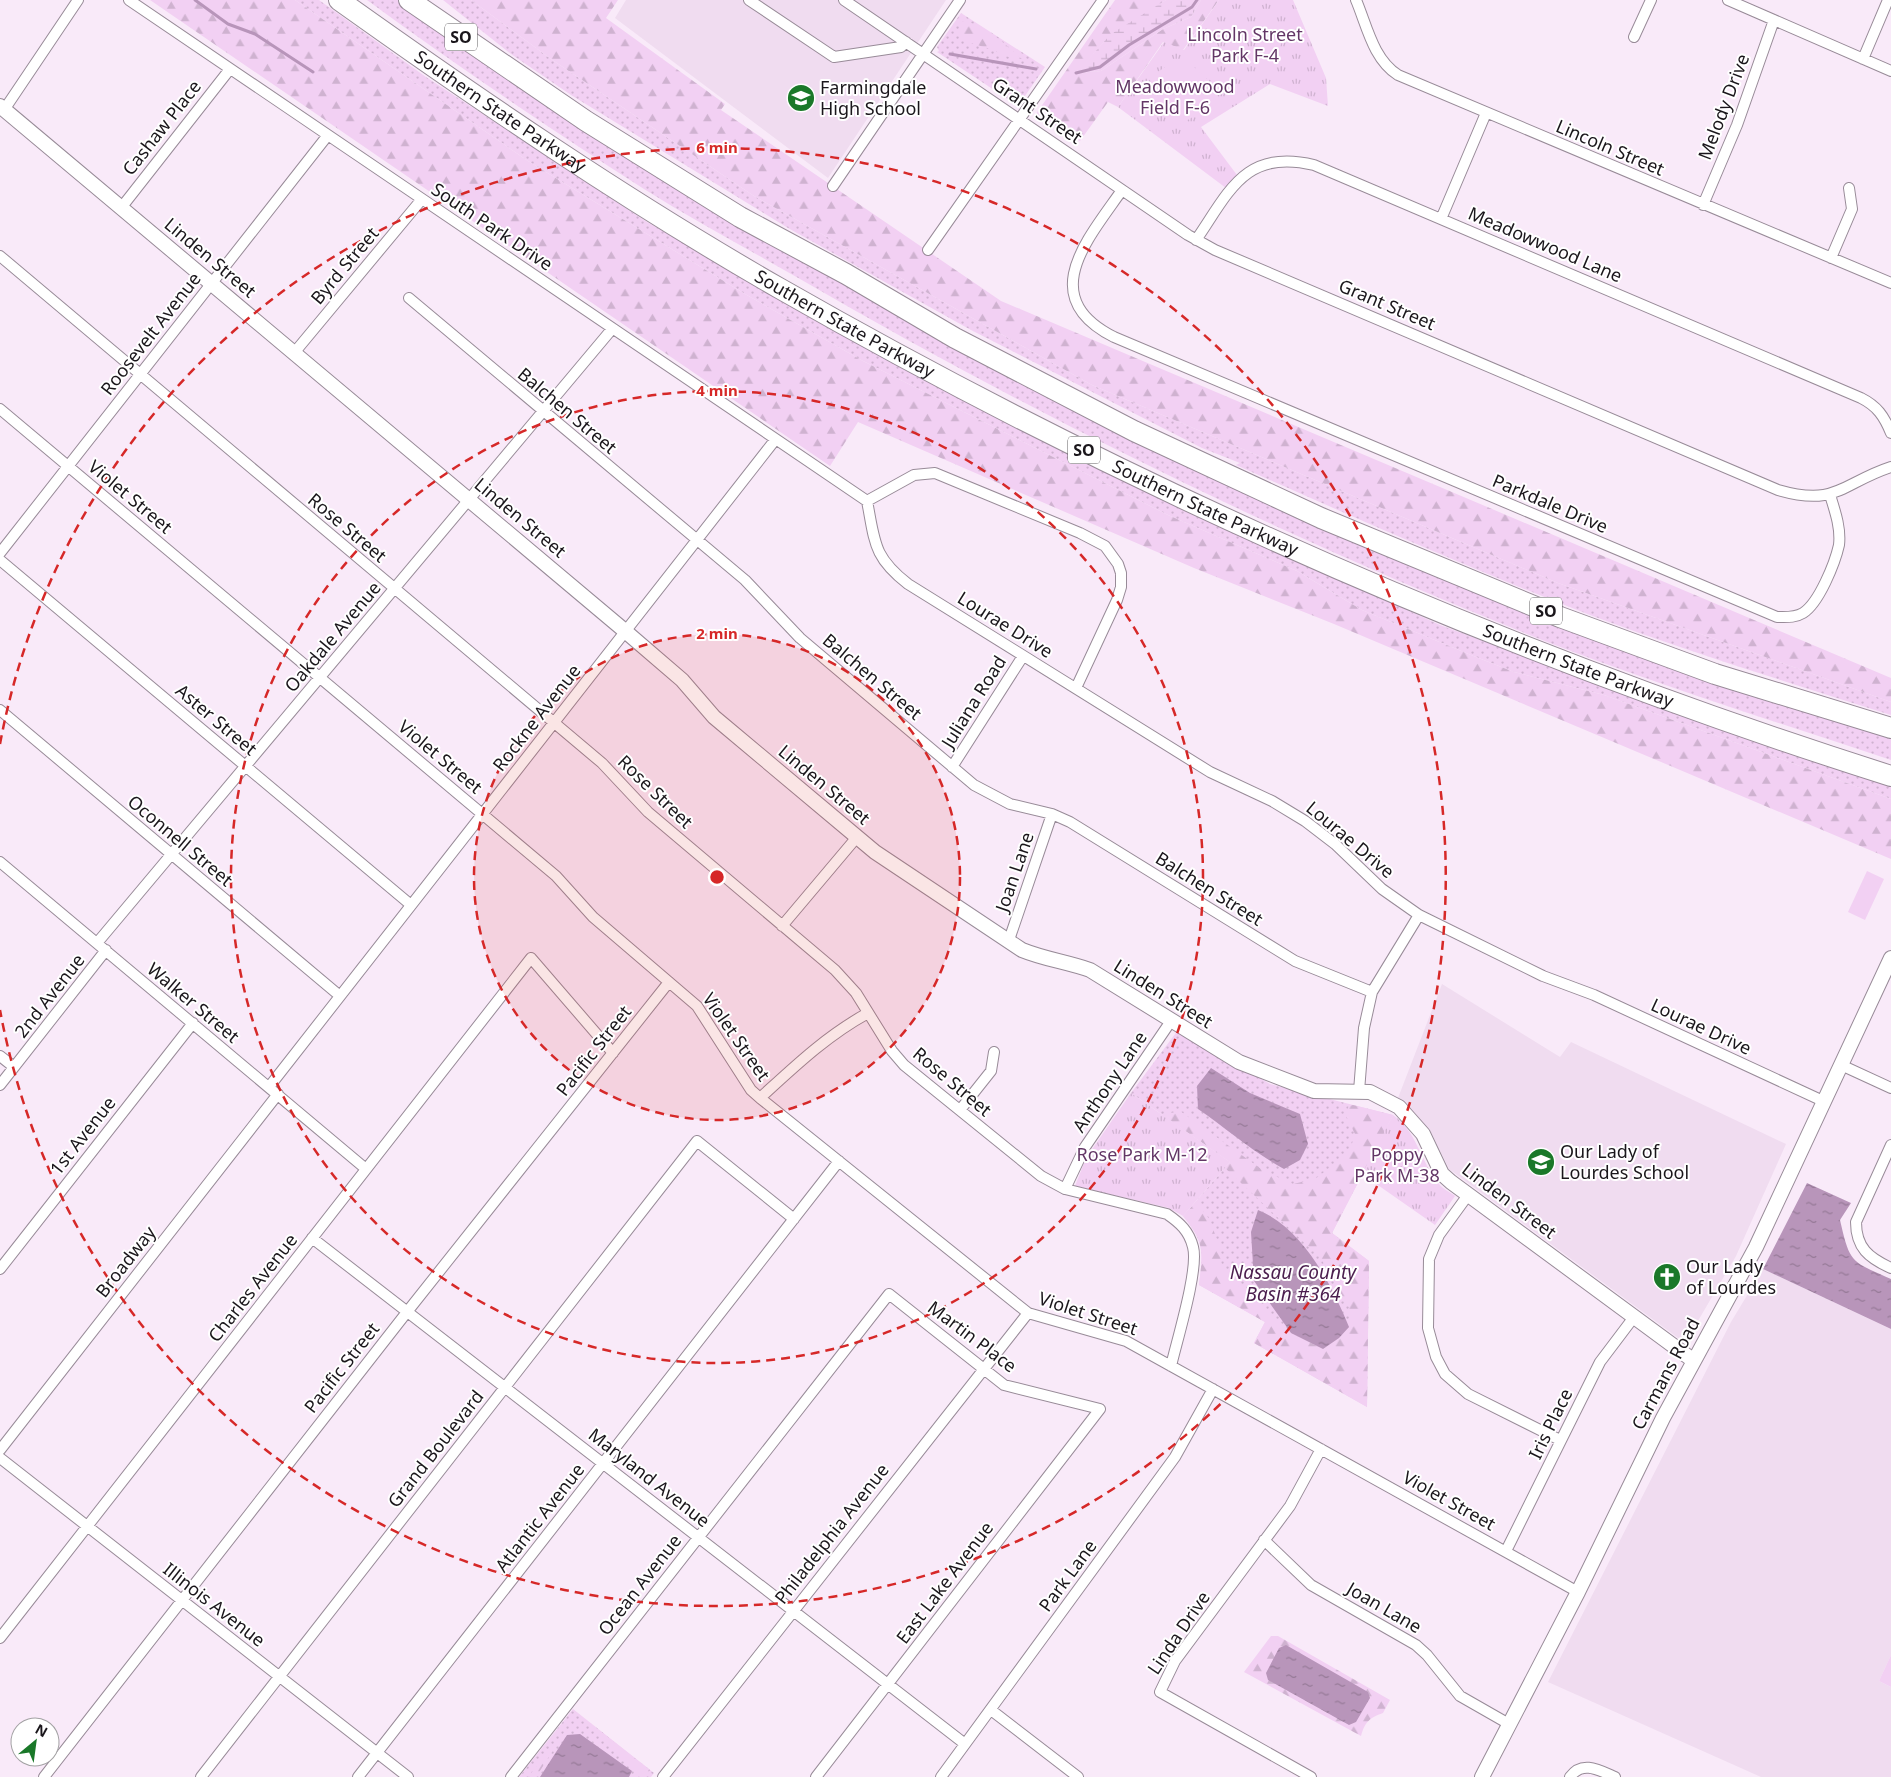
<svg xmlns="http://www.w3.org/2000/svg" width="1891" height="1777" viewBox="0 0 1891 1777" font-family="'Noto Sans',sans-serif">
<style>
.built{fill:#f0dcf0}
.grass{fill:url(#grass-dots)}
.forest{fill:url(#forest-firs)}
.wetland{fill:url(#wetland-marsh)}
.park{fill:url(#park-tufts)}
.pitch{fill:#f2d0f3}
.water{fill:url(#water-ripples)}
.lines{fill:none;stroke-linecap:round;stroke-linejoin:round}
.stream{stroke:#b895ba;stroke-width:3}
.minor-casing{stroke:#988b98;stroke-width:12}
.tertiary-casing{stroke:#988b98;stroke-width:16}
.motorway-casing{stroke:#988b98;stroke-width:22}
.minor{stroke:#fff;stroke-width:10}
.tertiary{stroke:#fff;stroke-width:14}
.motorway{stroke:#fff;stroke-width:20}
.ring{fill:none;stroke:#d62828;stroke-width:2.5;stroke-dasharray:9 6}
.labels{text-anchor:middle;stroke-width:4;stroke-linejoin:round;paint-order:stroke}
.shield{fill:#fff;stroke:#5f5c5f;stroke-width:1}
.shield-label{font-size:16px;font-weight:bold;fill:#1a161b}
.park-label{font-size:18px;fill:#633666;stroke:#fff}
.poi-label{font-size:18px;fill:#1a161b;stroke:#fff;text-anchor:start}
.street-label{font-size:18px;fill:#1a161b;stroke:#fff}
.water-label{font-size:19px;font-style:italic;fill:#4b1e4e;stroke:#fff}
.centre{fill:#d62828;stroke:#fff;stroke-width:2.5}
.ring-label{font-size:15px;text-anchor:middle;font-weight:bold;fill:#d62828;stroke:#fff;stroke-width:4;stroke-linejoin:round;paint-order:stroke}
</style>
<defs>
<pattern id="grass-dots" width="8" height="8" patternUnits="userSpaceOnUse" patternTransform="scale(1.25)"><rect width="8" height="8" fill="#f2d0f3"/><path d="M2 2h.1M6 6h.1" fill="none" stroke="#cfb2d0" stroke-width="1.8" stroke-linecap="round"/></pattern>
<pattern id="forest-firs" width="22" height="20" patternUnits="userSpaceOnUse" patternTransform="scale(1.25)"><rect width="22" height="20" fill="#f2d0f3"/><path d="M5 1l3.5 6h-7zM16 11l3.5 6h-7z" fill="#cfb2d0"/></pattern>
<pattern id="wetland-marsh" width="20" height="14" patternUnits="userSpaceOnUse" patternTransform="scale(1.25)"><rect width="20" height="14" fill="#f2d0f3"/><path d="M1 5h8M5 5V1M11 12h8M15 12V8" fill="none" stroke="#cfb2d0"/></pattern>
<pattern id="park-tufts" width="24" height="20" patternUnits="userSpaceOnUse" patternTransform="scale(1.25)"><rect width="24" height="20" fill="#f2d0f3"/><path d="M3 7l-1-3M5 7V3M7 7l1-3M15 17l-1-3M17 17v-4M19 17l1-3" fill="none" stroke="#cfb2d0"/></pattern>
<pattern id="water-ripples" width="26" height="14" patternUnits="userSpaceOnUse" patternTransform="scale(1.25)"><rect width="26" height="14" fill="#b895ba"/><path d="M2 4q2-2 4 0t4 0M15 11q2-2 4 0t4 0" fill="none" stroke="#957996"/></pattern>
</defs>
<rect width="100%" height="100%" fill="#f9eaf9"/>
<path class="built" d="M626,0H946L828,178L615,18Z
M1442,984L1560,1057L1571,1042L1786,1144L1736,1256L1685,1343L1449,1169L1430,1130L1398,1098Z
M1763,1269L1891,1329V1655L1879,1681L1891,1687V1777H1761L1548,1682L1731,1322Z"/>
<path class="grass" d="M295,0H319L426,77L647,222L904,368L1173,503L1440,625L1743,738L1891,784V799L1604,695L1514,672L1471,655L1362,610L1297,571L1168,515L863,361L745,294L528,161Z
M367,0H402L553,106L1196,468L1891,735V760C1777,722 1661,686 1550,643C1291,541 1041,419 800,279C748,249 695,221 644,189C550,129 457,66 367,0Z
M443,0H471L551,59L754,196L1092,385L1558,583L1891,702V715C1790,683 1689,652 1590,615C1471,569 1353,517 1236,465L1240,463L1202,448L971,330L788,228L571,95L511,54Z
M961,13L1045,67L1018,106L937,52L939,51L937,47Z
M1178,1030L1270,1084L1393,1115L1332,1233L1369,1261L1367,1407L1254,1343L1265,1322L1199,1285C1203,1251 1205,1243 1183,1216L1230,1162L1131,1093Z
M573,1709L654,1773L651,1777H519Z"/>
<path class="forest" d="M150,0H295L528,161L745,294L863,361L1168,515L1297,571L1362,610L1471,655L1514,672L1604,695L1891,799V859L1334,624L1194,568L858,422L830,466Z
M471,0H618L606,18L725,104L721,110L1001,301L1891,678V702L1558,583L1092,385L754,196L551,59Z
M1115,0H1166L1104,42L1077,73L1101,71L1163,29L1191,17L1201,0H1219L1183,50L1163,42L1118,107L1108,102L1080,141L1036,114Z
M961,21C985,23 1007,46 1024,61H1018L990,49L971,43L959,33Z
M1353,1105L1393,1115L1332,1233L1369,1261L1367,1407L1254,1343L1265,1322L1199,1285C1203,1251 1205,1243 1183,1216L1196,1202L1210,1220L1219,1246L1222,1268L1236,1284L1291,1333L1323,1349L1349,1327V1307L1320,1257L1225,1168L1230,1162L1162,1115L1180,1111L1264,1171L1293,1184L1315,1179L1349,1153L1355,1134L1345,1114L1349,1106Z
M1271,1636H1278L1390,1700L1383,1713C1369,1718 1365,1722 1361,1736L1244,1672Z
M566,1730L536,1777H528Z
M599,1730L650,1770L646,1777H632L636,1773V1768L605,1741Z"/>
<path class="wetland" d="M1166,0H1201L1191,17L1163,29L1101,71L1076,73L1111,34Z"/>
<path class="park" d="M1219,0H1293L1326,78L1328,106L1270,84L1201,127L1237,175L1226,188L1118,107L1164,42L1184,50Z
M1131,1093L1230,1162L1183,1216L1169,1208L1075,1186L1086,1158Z
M1393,1115C1417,1131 1421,1163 1439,1184C1443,1189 1450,1192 1455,1196L1435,1225L1362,1174Z"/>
<path class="pitch" d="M1267,36L1282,42L1271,67L1256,61Z
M1168,65H1192L1209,81L1217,103L1179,125L1170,122L1149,78Z
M1867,871L1884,879L1865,920L1848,912Z
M1891,1655V1687L1879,1681Z"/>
<path class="water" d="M1211,1068L1250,1093L1300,1114L1308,1144L1300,1160L1284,1169C1253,1152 1227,1129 1198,1109L1197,1086Z
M1807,1183L1851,1203L1840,1220C1850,1264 1851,1261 1891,1279V1329L1763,1269Z
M1258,1210C1303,1228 1332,1285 1349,1327L1339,1338L1323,1349L1291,1333L1254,1281L1251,1232Z
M1286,1645L1368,1692L1370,1698L1356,1722L1349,1725L1268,1680L1266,1673L1279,1648Z
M580,1734L632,1771L629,1777H540L567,1735Z"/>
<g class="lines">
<path class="stream" d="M195,0L228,24L255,34L313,72
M950,54L1036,69
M1076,73L1100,67L1129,45L1192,7L1197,0"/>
<defs>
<path id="minor" d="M129,0L867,501L914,475L935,473L1080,533L1105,546L1118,564L1121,573V587L1117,600L1076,688
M749,0L834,57L901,47L906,42
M844,0L1188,235L1215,250L1778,490C1837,507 1842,483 1891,467
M1356,0C1367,26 1373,59 1398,75L1891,283
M1728,0L1891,71
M1634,37L1651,0
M1863,59L1888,0
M4,110L78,0
M833,186L960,0
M1122,190C1088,239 1035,297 1114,337L1777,617C1786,617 1795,618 1803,613C1819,603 1835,563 1839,545C1841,528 1835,511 1830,495
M1703,205L1737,125L1774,20
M121,208L230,69
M1441,219L1486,113
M1196,240C1229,192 1245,148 1314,165L1861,398C1877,406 1884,416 1891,433
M928,250L1103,0
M0,256L602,763L648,812L835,970L856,993L892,1051L904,1065L1041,1176L1065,1189L1167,1214C1180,1223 1189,1231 1193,1247C1199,1269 1177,1340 1171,1366
M1831,258L1852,209L1849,188
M409,298L745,580L800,638L974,785L1010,804L1052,814L1070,822L1295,961L1372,992
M294,353L422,199
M0,409L556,876L593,917L697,1006L751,1090L760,1098L1028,1313L1126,1341L1578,1592
M867,501C875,542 873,557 908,584L1210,772L1272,801L1305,821L1335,844L1382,889L1419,915L1543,976L1594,995L1823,1101
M0,553L328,135
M0,560L411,905
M0,710L340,996
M952,767L1023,656
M0,862L366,1169
M782,926L857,837
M1009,940L1052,814
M97,943L612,329
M0,1056L14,1067
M1841,1065L1891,1088
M0,1085L106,950
M269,1087L775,440
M1359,1091L1364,1028L1372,992L1419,915
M760,1098C794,1067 826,1036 868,1013
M960,1110L991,1071L994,1052
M1891,1145L1856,1222C1856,1248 1869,1258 1891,1268
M1065,1189L1085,1147L1171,1021
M1468,1195L1439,1235L1429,1259L1428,1328L1436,1357L1445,1374L1468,1394L1560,1440
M312,1238L965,1744
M0,1269L193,1023
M0,1450L278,1094
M0,1458L408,1777
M1264,1540L1311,1585L1416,1645L1427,1655L1460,1696L1509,1724
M1506,1551L1600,1362L1634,1317
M0,1638L531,958L613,1053
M991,1710L1078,1777
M44,1777L407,1312L669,982
M201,1777L697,1141L794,1219
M358,1777L839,1161
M511,1777L889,1294L1004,1385L1100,1409L816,1777
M663,1777L1028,1313
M941,1777L1175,1457L1213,1389
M1311,1777L1160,1692L1175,1661L1290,1506L1321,1449
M1570,1777C1582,1760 1599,1770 1615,1777"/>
<path id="tertiary" d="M0,106L625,631L682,680L714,717L875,852L1022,950C1044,959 1067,962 1090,970L1239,1062L1314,1091L1370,1092L1399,1107L1423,1134L1442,1174L1451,1182L1694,1361
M1482,1777L1578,1592L1663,1418L1756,1247L1891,958"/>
<g id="motorway">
<path id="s1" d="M339,0C482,102 627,201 779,288C1132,490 1503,653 1891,776"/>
<path d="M409,0L586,121L740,217L846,274L955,338L1134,431L1321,518L1560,617L1715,674L1891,728"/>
</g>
</defs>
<use href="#minor" class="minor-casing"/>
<use href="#tertiary" class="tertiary-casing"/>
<use href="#motorway" class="motorway-casing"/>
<use href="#minor" class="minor"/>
<use href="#tertiary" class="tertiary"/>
<use href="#motorway" class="motorway"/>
</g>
<circle cx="717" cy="877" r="243" fill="#d62828" fill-opacity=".12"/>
<g class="ring">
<circle cx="717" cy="877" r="243"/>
<circle cx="717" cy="877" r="486"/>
<path d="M0 744A729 729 0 1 1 0 1010"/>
</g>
<defs>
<symbol id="school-disc" viewBox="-11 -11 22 22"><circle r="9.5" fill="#1a7829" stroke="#fff"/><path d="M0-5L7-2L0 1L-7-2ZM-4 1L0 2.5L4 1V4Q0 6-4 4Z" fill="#fff"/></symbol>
<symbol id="church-disc" viewBox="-11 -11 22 22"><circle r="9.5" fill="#1a7829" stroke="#fff"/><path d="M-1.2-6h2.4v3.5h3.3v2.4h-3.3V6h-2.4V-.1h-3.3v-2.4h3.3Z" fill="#fff"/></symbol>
</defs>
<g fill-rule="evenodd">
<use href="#school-disc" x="785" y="82" width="32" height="32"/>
<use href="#school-disc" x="1525" y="1146" width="32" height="32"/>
<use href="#church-disc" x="1651" y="1261" width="32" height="32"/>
</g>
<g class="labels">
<g class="shield">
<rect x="445" y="23.5" width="32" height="27" rx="4"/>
<rect x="1068" y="436.5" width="32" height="27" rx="4"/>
<rect x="1530" y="597.5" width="32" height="27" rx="4"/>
</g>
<g class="shield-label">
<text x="461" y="43">SO</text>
<text x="1084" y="456">SO</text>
<text x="1546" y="617">SO</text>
</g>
<g class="park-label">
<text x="1245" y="41">Lincoln Street<tspan x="1245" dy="21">Park F-4</tspan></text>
<text x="1175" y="93">Meadowwood<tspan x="1175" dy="21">Field F-6</tspan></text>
<text x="1142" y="1161">Rose Park M-12</text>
<text x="1397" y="1161">Poppy<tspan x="1397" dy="21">Park M-38</tspan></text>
</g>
<g class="poi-label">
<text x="820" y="94">Farmingdale<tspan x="820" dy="21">High School</tspan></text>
<text x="1560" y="1158">Our Lady of<tspan x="1560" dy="21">Lourdes School</tspan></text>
<text x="1686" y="1273">Our Lady<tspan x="1686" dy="21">of Lourdes</tspan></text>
</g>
<g class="street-label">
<text transform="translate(1724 107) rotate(-69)" y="6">Melody Drive</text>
<text dy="6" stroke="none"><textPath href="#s1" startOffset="196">Southern State Parkway</textPath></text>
<text transform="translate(1037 111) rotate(34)" y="6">Grant Street</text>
<text transform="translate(162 128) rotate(-52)" y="6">Cashaw Place</text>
<text transform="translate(1610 148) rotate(23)" y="6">Lincoln Street</text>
<text transform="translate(492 227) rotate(34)" y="6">South Park Drive</text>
<text transform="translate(1545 245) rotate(23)" y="6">Meadowwood Lane</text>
<text transform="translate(210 258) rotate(40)" y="6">Linden Street</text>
<text transform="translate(345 266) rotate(-50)" y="6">Byrd Street</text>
<text transform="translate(1387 305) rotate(23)" y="6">Grant Street</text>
<text dy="6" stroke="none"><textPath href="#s1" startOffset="601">Southern State Parkway</textPath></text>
<text transform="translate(151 334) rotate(-52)" y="6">Roosevelt Avenue</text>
<text transform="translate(567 411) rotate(40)" y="6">Balchen Street</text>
<text transform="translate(130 497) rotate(40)" y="6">Violet Street</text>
<text transform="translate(1550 504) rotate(23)" y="6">Parkdale Drive</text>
<text dy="6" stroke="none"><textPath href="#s1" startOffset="1006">Southern State Parkway</textPath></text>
<text transform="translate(520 518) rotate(40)" y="6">Linden Street</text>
<text transform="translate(347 528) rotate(40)" y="6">Rose Street</text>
<text transform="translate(1005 625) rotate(32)" y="6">Lourae Drive</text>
<text transform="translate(333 637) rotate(-50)" y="6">Oakdale Avenue</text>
<text dy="6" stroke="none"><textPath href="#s1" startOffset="1411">Southern State Parkway</textPath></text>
<text transform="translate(872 677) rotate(40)" y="6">Balchen Street</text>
<text transform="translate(974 702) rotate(-58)" y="6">Juliana Road</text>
<text transform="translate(537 718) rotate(-52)" y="6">Rockne Avenue</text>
<text transform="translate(216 720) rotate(40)" y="6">Aster Street</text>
<text transform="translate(440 757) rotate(40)" y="6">Violet Street</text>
<text transform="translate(824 785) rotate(40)" y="6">Linden Street</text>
<text transform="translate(655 792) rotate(44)" y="6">Rose Street</text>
<text transform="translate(1350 840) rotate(40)" y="6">Lourae Drive</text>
<text transform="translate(180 841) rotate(40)" y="6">Oconnell Street</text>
<text transform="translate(1015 872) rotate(-71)" y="6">Joan Lane</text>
<text transform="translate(1209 889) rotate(32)" y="6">Balchen Street</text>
<text transform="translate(1163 994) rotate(32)" y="6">Linden Street</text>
<text transform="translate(50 996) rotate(-52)" y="6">2nd Avenue</text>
<text transform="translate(193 1003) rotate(40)" y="6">Walker Street</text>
<text transform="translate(1701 1027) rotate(25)" y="6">Lourae Drive</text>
<text transform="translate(736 1037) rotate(55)" y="6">Violet Street</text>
<text transform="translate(594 1051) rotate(-52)" y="6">Pacific Street</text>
<text transform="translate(952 1082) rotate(40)" y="6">Rose Street</text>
<text transform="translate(1110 1082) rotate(-56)" y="6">Anthony Lane</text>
<text transform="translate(83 1136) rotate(-52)" y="6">1st Avenue</text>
<text transform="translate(1509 1201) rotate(37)" y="6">Linden Street</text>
<text transform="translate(126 1262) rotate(-52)" y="6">Broadway</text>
<text transform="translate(253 1288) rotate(-52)" y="6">Charles Avenue</text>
<text transform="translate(1088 1314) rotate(18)" y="6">Violet Street</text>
<text transform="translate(972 1337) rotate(37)" y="6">Martin Place</text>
<text transform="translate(342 1368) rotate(-52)" y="6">Pacific Street</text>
<text transform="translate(1666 1374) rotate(-62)" y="6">Carmans Road</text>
<text transform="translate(1551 1424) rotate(-64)" y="6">Iris Place</text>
<text transform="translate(436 1449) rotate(-52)" y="6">Grand Boulevard</text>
<text transform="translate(649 1478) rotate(38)" y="6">Maryland Avenue</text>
<text transform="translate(1449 1501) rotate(29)" y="6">Violet Street</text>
<text transform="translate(540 1518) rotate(-52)" y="6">Atlantic Avenue</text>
<text transform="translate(832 1534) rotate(-52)" y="6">Philadelphia Avenue</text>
<text transform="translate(1068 1576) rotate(-54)" y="6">Park Lane</text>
<text transform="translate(945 1583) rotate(-53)" y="6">East Lake Avenue</text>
<text transform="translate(640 1585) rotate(-52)" y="6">Ocean Avenue</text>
<text transform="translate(214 1605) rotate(38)" y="6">Illinois Avenue</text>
<text transform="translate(1384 1608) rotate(30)" y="6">Joan Lane</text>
<text transform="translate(1179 1633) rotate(-56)" y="6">Linda Drive</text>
</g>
<g class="water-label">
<text x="1293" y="1279">Nassau County<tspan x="1293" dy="22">Basin #364</tspan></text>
</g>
</g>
<circle cx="717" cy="877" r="8" class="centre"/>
<g class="ring-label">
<text x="717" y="153">6 min</text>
<text x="717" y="396">4 min</text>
<text x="717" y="639">2 min</text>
</g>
<g transform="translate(35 1742) rotate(29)"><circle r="24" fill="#ffffff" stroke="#a3a2a4"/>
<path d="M0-4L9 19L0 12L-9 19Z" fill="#1a7829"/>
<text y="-8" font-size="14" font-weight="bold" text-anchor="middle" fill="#1a161b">N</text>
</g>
</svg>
